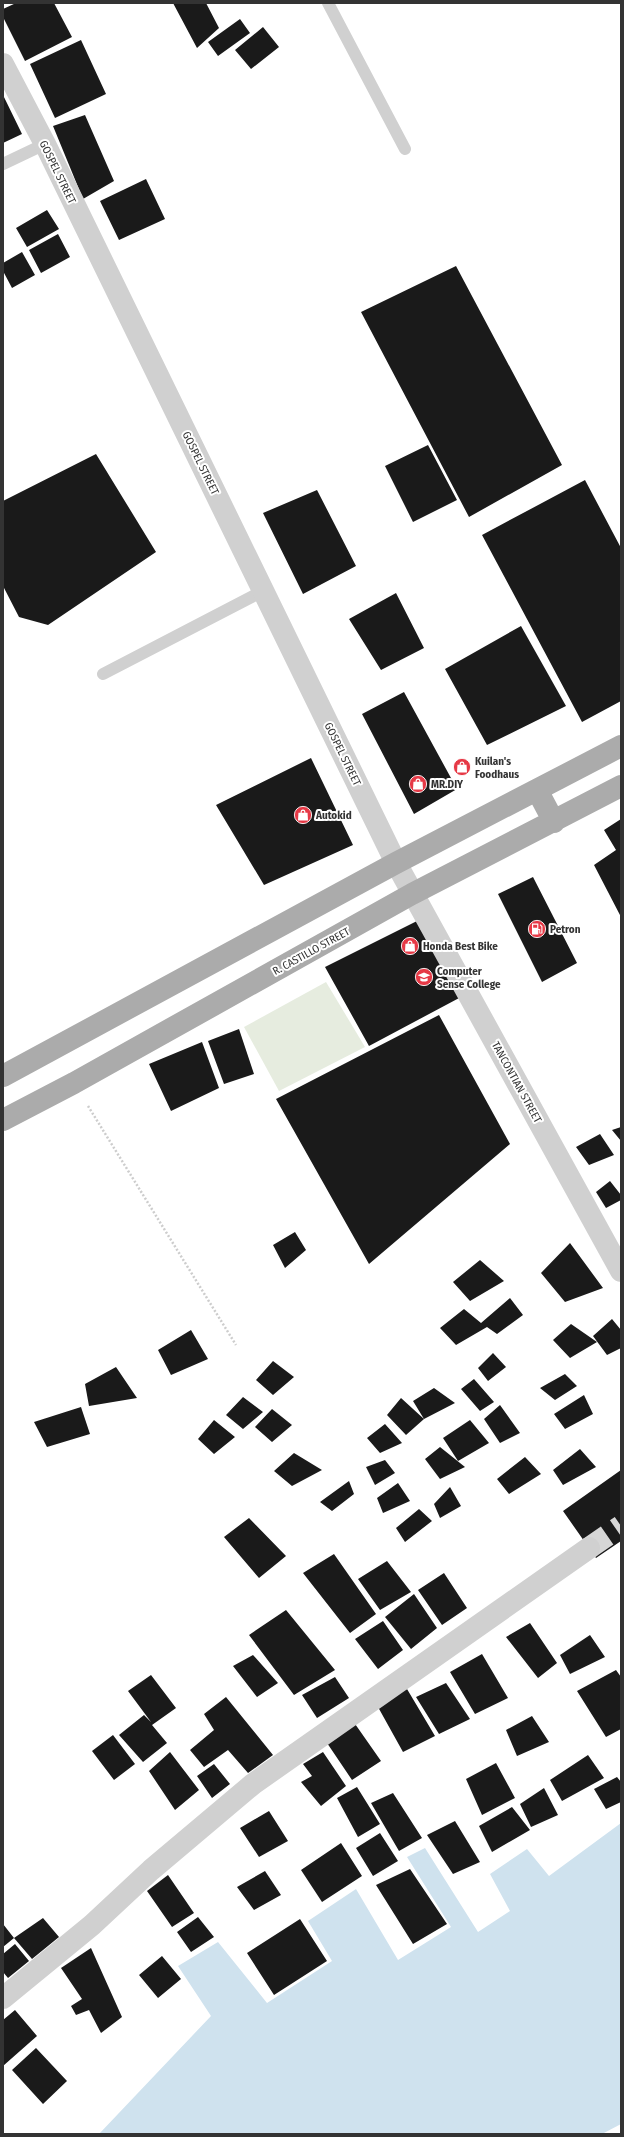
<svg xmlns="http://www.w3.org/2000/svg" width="624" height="2137" viewBox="0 0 624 2137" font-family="'Fira Sans Condensed',sans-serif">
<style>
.green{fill:#e6ecdf}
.water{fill:#cfe2ee}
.building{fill:#1a1a1a}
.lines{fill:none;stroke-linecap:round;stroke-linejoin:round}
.street-tunnel{stroke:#d6d6d6;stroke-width:22;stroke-dasharray:22 11;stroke-linecap:butt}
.path{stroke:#cdcdcd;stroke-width:2.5;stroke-dasharray:2 2;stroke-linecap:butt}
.lane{stroke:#d0d0d0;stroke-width:12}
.street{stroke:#d0d0d0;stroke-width:22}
.primary{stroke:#ababab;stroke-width:22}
.labels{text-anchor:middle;stroke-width:4;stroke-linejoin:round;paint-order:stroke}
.street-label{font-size:11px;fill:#333;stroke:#fff}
.poi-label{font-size:11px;font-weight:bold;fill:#333;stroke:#fff;text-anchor:start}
</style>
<rect width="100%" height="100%" fill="#fff"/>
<path class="green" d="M326,982L365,1047L279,1091L244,1027Z"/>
<path class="water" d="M621,1823V2124L602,2134H99L211,2016L178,1966L218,1942L267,2003L332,1961L308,1921L356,1889L398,1960L451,1927L407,1857L425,1848L478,1932L510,1911L490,1874L527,1849L549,1876Z"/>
<path class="building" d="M16,3H54L72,37L25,61L3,17V9Z
M173,3H206L219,28L197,48Z
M240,19L250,33L218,56L208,42Z
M263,27L279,47L251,69L235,50Z
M81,40L106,94L55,118L30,64Z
M3,95L22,134L3,143Z
M85,115L114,181L83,199L53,126Z
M146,179L165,219L119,240L100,201Z
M47,210L59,229L27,247L16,228Z
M58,234L70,257L41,273L29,250Z
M22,252L35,275L12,288L3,271V263Z
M456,266L562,465L469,517L361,312Z
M428,445L457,500L413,522L385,466Z
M96,454L156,552L48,625L19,617L3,586V501Z
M585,480L621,548V701L582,722L482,535Z
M317,490L356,566L303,594L263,513Z
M396,593L424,648L381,670L349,619Z
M521,626L566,706L487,745L445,669Z
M404,692L457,789L414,814L362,714Z
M311,758L353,845L264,885L216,805Z
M621,819V917L594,865L616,850L604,830Z
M533,877L577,963L542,982L498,894Z
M421,919L461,997L369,1046L325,967Z
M439,1015L510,1144L369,1264L276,1099Z
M239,1029L254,1074L224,1084L208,1041Z
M202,1042L219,1088L171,1111L149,1064Z
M621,1127V1141L612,1130Z
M600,1134L614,1155L589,1165L576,1147Z
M610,1181L621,1195V1200L606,1208L596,1192Z
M295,1232L306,1250L285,1268L273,1245Z
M570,1243L603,1288L565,1302L541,1273Z
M480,1260L504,1281L470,1301L453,1282Z
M510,1298L523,1315L497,1334L487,1327L456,1345L440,1328L464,1309L481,1323Z
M612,1319L621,1330V1348L607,1355L593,1336Z
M571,1324L597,1342L570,1358L553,1340Z
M191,1330L208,1359L171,1375L158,1350Z
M493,1353L506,1367L488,1381L478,1368Z
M273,1361L294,1377L273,1395L256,1380Z
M116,1367L137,1398L89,1406L85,1384Z
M565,1374L577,1386L555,1400L540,1388Z
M474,1379L494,1402L480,1411L461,1389Z
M434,1388L455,1403L424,1419L413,1401Z
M584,1395L593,1414L565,1429L554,1414Z
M243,1397L263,1412L243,1429L226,1415Z
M401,1398L424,1419L406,1435L387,1415Z
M500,1405L520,1433L500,1443L484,1419Z
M81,1407L90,1434L47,1447L34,1422Z
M272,1409L292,1425L272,1442L255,1427Z
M214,1420L235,1437L214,1454L198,1439Z
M470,1420L489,1443L458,1461L443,1438Z
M385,1424L402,1443L380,1453L367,1438Z
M440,1447L465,1467L440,1479L425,1459Z
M580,1449L596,1467L563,1485L553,1470Z
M294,1453L322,1470L292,1486L274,1471Z
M525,1457L541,1474L509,1494L497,1479Z
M385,1460L395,1473L375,1485L366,1467Z
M621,1470V1541L596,1558L563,1511Z
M349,1481L354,1494L332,1511L320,1502Z
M398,1483L410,1501L383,1513L377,1498Z
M450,1487L461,1506L440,1518L434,1504Z
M419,1509L432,1521L405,1542L396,1528Z
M249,1518L286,1556L259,1578L224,1537Z
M334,1554L376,1614L350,1633L303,1573Z
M387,1561L411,1592L380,1610L358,1579Z
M444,1573L467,1608L442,1625L418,1590Z
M414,1594L437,1628L411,1649L385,1617Z
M286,1610L335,1670L294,1695L249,1635Z
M383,1621L403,1650L378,1669L355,1639Z
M530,1623L557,1663L538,1678L506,1637Z
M590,1635L605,1657L570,1674L560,1655Z
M482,1654L508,1698L475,1714L450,1672Z
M253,1655L278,1683L257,1697L233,1666Z
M616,1670L621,1677V1729L606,1737L577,1691Z
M151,1675L176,1708L152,1725L167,1743L143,1762L119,1735L144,1715L151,1722L128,1691Z
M335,1677L349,1698L317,1718L302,1695Z
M446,1683L470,1719L439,1734L416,1697Z
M407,1689L435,1736L403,1752L378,1707L391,1695Z
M226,1697L273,1755L248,1773L228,1750L204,1767L190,1750L214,1730L204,1714Z
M532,1716L549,1742L517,1756L506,1730Z
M353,1721L381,1761L352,1780L325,1740Z
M113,1735L135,1764L114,1780L92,1751Z
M170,1752L199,1790L175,1810L149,1771Z
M323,1752L346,1786L321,1806L301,1782L312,1776L303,1764Z
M588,1755L604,1778L562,1801L550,1780Z
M496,1763L515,1798L482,1815L466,1779Z
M214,1764L230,1784L212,1798L197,1776Z
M617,1777L621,1782V1802L606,1809L594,1789Z
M357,1787L380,1824L358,1837L337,1798Z
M544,1788L558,1815L531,1827L520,1804Z
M393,1793L422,1838L399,1851L371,1803Z
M512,1807L530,1830L492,1852L479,1826Z
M269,1811L288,1841L259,1857L240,1828Z
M455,1821L480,1862L453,1874L427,1835Z
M380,1833L398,1861L373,1876L356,1848Z
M341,1843L362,1876L322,1902L301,1870Z
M410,1869L447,1924L413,1944L376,1885Z
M265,1871L281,1895L254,1910L237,1887Z
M168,1875L194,1913L172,1927L147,1891Z
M198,1917L214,1937L191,1952L177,1932Z
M43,1918L59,1937L32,1959L14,1938Z
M300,1919L327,1961L274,1995L247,1953Z
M3,1924L14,1938L3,1947Z
M15,1944L29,1961L8,1978L3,1972V1954Z
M91,1948L122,2017L101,2033L89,2010L76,2015L71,2006L82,1999L61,1968Z
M162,1956L181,1979L158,1998L139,1975Z
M15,2010L37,2036L3,2066V2020Z
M36,2048L67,2081L43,2104L12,2070Z"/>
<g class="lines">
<path class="street-tunnel" d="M589,1548L621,1526"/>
<path class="path" d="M88,1106L236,1345"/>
<path class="lane" d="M328,3L405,149
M3,164L45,144
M103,674L263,591"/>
<path class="street" d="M3,64L45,144L396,863L621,1271
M3,1998L92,1925L151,1870L253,1784L589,1548"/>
<path class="primary" d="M537,790L554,822
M3,1076L396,863L621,746
M3,1120L74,1083L412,894L621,786"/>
</g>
<defs>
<symbol id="shop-disc" viewBox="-11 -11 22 22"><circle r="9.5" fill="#e63946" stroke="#fff"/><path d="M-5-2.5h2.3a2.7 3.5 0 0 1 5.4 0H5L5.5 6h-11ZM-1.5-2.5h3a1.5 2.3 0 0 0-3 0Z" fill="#fff"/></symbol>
<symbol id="fuel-disc" viewBox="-11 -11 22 22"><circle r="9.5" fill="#e63946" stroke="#fff"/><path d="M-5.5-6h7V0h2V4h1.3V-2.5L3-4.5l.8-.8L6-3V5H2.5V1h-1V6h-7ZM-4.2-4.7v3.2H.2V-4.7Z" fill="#fff"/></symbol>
<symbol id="university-disc" viewBox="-11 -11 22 22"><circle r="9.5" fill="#e63946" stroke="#fff"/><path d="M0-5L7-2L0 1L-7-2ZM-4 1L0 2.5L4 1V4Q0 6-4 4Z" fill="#fff"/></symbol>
</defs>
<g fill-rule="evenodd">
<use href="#shop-disc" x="452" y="757" width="20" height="20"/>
<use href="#shop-disc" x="408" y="774" width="20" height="20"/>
<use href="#shop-disc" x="293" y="805" width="20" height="20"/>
<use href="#fuel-disc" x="527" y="919" width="20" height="20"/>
<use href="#shop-disc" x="400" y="936" width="20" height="20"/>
<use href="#university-disc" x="414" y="967" width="20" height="20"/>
</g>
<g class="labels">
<g class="street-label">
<text transform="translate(58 172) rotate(64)" y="4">GOSPEL STREET</text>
<text transform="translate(201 463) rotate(64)" y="4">GOSPEL STREET</text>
<text transform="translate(343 754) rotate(64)" y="4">GOSPEL STREET</text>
<text transform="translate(311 951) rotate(-29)" y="4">R. CASTILLO STREET</text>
<text transform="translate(517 1082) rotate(61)" y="4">TANCONTIAN STREET</text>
</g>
<g class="poi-label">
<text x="475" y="765">Kuilan's<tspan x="475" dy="13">Foodhaus</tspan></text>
<text x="431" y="788">MR.DIY</text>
<text x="316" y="819">Autokid</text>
<text x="550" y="933">Petron</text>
<text x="423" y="950">Honda Best Bike</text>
<text x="437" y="975">Computer<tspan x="437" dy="13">Sense College</tspan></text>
</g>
</g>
<rect width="624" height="2137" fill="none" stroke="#333333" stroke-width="8"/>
</svg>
